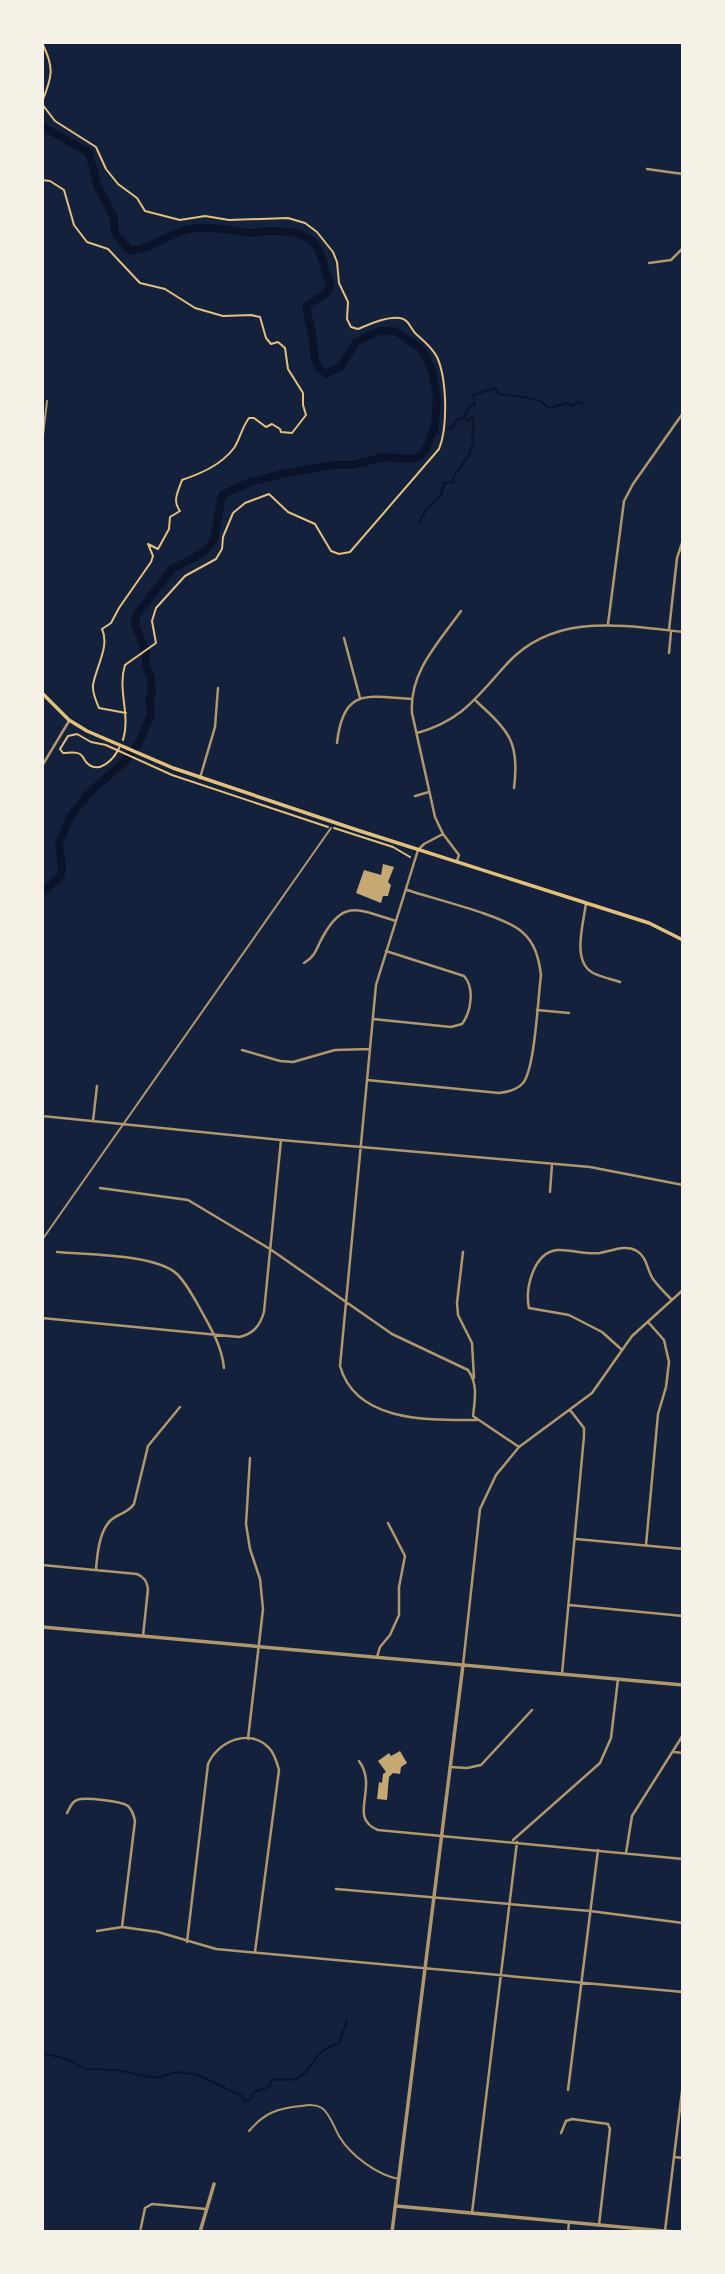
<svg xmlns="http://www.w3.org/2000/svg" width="725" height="2274" viewBox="0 0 725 2274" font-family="Signika,sans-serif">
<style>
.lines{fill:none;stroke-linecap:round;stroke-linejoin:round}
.stream{stroke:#0b132b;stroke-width:2}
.river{stroke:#0b132b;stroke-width:8}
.building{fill:#c6a872}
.path{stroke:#e5c07b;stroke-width:2}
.service{stroke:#b1986c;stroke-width:2}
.minor{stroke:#b1986c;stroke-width:2.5}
.tertiary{stroke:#b1986c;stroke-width:3.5}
.secondary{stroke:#e5c07b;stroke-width:3.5}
</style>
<rect width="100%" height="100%" fill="#14213d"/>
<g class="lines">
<path class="stream" d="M434,428L439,433
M447,428H452L457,420L463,418L470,406L475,404L473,395L495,388L499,394C504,394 537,399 540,401C544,403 546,407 550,408L566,403L573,406L577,402L583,404
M419,523L427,508L441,496L444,483L453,482L454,476L469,455L474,440L472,436L474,427L472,417L469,421L464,418
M42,2053L70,2060L85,2069L116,2070L155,2078L177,2072L198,2075L242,2096L244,2101L250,2100L254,2092L269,2087L271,2081C280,2077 288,2083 298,2078C315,2069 311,2052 339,2043L347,2021"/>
<path class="river" d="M42,126L89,153L98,187L114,217L115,233L130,251C154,249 172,230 196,228C214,226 232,231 250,233C257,233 264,231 271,231C304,231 319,237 325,270C326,276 333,284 328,290C324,297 313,300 307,306C306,319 312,327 313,339C314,353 313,366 326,374L341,366L356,342L379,331H395L409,340L421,349L428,361L432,371L437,396L435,426L426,449L419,457L410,459L384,457L352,465H332L282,474L250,482L222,495L214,539L209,547L199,555L172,569L137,614L135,624L146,653V666L151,678L152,691L149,701L151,714L139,743L125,761L88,794L70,817L59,843L62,869L60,877L42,892"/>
</g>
<path class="building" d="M383,864L394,867L388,882L391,885L388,896H383L381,903L356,893L364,870L381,875Z
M400,1751L407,1763L401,1767L400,1774L393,1773L389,1777L387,1800L377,1799L379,1782L382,1783L383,1774L386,1772L378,1761L389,1753L391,1756Z"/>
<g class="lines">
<path class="path" d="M42,43C55,68 52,77 42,102
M42,104L55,121L96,147L106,169L118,184L137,198L145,211L180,220L205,216L229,220L288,218L305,223L317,232L333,252L337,262L339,283L348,302L347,319L351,327L358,329C370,324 387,316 400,318C408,319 410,327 415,333C424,341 432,347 437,357C447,379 448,427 439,449L350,552L339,554L331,551L315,524L288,512L269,494L245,503L233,513L223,537L222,549L216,559L185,576L156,608L152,621L156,643L125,665C117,690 131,715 123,740
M42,180L50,181L64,190L74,225L87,242L108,249L140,283L165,289L195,308L223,316L251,315L260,317L266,338L271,344L278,342L285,348L288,369L303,393V405L306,415L292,433L281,432L280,429L272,424L266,427L254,418H249C242,427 240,439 234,448C221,465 202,473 182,480C178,492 172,501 180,511L170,517L169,529L158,549L148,544L153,556L151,562L119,608L111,623L102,629C110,646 96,667 93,685C92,692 96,701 99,708L126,713
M119,748C114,759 99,775 87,763C84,760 84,757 80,754C75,751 68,753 63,753L60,749L68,736L77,734L91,742L106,745L108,746L172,775L328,827
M334,828L393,847L410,857"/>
<path class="service" d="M42,444L47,401
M42,1240L331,828
M249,2131C264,2113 278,2108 301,2106C308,2105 315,2104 322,2108C330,2114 334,2127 339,2136C350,2155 377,2175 399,2179"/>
<path class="minor" d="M647,169L683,174
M649,263L671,260L683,248
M608,624L624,501L633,484L683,413
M669,630L677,558L683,540
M344,638L360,698
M669,653L671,632
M476,701C509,731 520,742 514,788
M417,733C461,721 476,698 505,666C552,612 621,625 683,632
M337,743C343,688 366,696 411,699
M42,766L69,721
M200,778L215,727L218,688
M415,796L429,792
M443,834L424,844L418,850L376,985L340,1366C356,1423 430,1420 477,1420
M457,861L459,855L443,834L435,817L412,713C409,672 439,642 461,611
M586,903C584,922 571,961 593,973C601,977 611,979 620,982
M304,963C313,958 316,951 320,942C342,898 356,909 396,921
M537,1010L569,1013
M373,1019L451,1027L462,1024C471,1012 475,988 464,976L386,951
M242,1050L280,1061L293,1062L335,1050L370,1049
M367,1080L499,1093C508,1092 517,1090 523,1083C535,1069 538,997 541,975C539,959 535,942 521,931C502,915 434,899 407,890
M42,1116L281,1140L590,1167L683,1185
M93,1121L97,1086
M100,1188L188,1200L270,1249L392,1334L468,1370C478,1384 475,1399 473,1416L519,1447
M550,1192L552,1164
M57,1252C87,1255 155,1254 177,1274C188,1285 195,1300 203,1314C213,1332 222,1348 224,1368
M463,1252L457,1303L458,1315L472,1343L474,1378
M42,1318L239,1337C253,1334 260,1326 264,1312L281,1140
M621,1349L602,1332L569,1315L529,1308C525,1289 533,1253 557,1250C571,1249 586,1255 600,1253C612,1251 626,1244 637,1251C647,1257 647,1270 653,1279C658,1286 665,1293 671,1299
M576,1539L683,1549
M646,1545L658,1414L666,1387L669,1362L664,1340L648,1322
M42,1565L137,1574C144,1577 147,1581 148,1589L143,1636
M96,1570C97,1556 99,1531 111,1520C118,1514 128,1513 134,1504L148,1446L180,1407
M569,1605L683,1616
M377,1657L380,1647L390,1635L399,1615V1587L405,1556L388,1523
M463,1665L480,1509L496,1475L519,1447L592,1393L632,1336L683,1290
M562,1674L584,1436V1428L570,1410
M248,1739L263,1609L260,1579L250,1549L246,1524L250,1458
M674,1752L683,1753
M359,1761C379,1788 347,1818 378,1830L683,1859
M450,1767L467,1768L481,1765L532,1710
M67,1813C70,1808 71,1802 77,1800C85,1797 121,1801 128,1806C132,1810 134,1816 135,1821L122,1927
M513,1840L600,1763L611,1738L618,1679
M626,1853L632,1816L683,1735
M336,1889L590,1911L683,1923
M97,1931L122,1927L158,1932L216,1949L683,1992
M187,1942L208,1764C218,1741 250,1727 270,1749C275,1755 277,1763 279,1770L255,1952
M568,2090L598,1850
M561,2133L566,2121L572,2119L608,2124L610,2129L599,2225
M674,2157L683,2158
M472,2213L517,1842
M665,2231L683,2083
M140,2232L145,2208L152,2204L206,2209
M568,2232L569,2222"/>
<path class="tertiary" d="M42,1627L683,1685
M396,2206L675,2232
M200,2232L214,2184
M392,2232L463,1665"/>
<path class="secondary" d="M42,693L69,720L87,731L173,768L357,830L649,923L683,940"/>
</g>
<rect width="725" height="2274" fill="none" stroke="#f6f1e7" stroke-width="88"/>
</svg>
